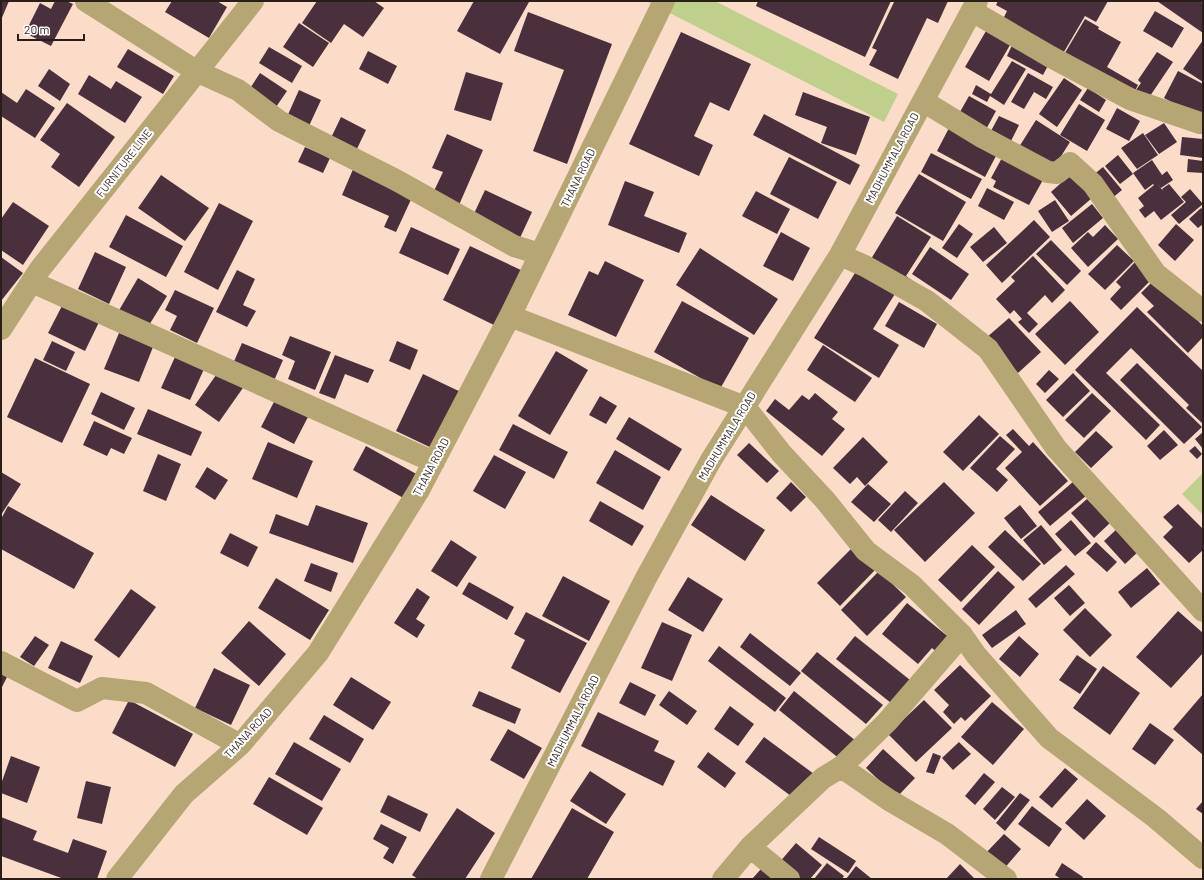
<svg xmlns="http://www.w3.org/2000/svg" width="1204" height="880" viewBox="0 0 1204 880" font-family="Barlow,sans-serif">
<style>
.green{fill:#bfd08c}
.building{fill:#4a303c}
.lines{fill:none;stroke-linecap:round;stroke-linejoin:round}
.minor{stroke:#b5a674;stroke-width:22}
.labels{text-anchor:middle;stroke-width:4;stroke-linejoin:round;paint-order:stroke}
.street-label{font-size:11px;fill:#2a1f18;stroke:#fff}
</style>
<rect width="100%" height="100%" fill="#fbdcc8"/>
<path class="green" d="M646,1H715L898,94L884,122Z
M1203,473V515L1182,494Z"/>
<path class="building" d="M1,1H9L1,20Z
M55,1H66L73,4L51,46L25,33L40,3L51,9Z
M172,1H217L227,7L209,38L165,12Z
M317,1H374L384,8L363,37L344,24L331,43L302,23Z
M474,1L529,2L500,54L457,31Z
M758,1H948L938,23L927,18L898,79L869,65L877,50L872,48L894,2L891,1L865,57L756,6Z
M998,1H1108L1096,22L1085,16L1061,57L1001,23L1007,11L996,5Z
M1157,1H1199L1203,3V33Z
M1155,11L1184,28L1172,48L1143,31Z
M528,12L612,44L567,164L533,151L564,70L514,51Z
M1085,19L1099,27L1098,29L1121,42L1107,67L1138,85L1131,98L1062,58Z
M299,23L329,43L313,67L283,47Z
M986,31L1010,45L989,81L965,67Z
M681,32L751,64L729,111L710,102L694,136L713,145L699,176L629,144Z
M1203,40V82L1183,69Z
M1014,41L1051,60L1043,75L1007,56Z
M269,47L302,66L292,83L259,63Z
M128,49L174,76L163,94L117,67Z
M368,51L397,66L388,84L359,69Z
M1157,52L1173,62L1146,102L1133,94L1141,83L1138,80Z
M1012,61L1026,69L1004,105L990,96L987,102L972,94L976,85L991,94Z
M49,69L70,84L60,101L38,86Z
M1178,71L1203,84V111L1199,117L1164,98Z
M466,72L503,83L491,121L454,110Z
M260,73L287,91L276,107L249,90Z
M1028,73L1053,87L1046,99L1034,92L1024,109L1011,102Z
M89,75L111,89L116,81L142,97L125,123L78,94Z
M1064,78L1082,90L1057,127L1039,114Z
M1088,88L1106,100L1099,112L1080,100Z
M26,89L55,108L35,138L1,116V92L17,103Z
M299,90L321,100L308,128L286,119Z
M803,92L870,117L856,155L821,143L827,127L795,115Z
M969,96L996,111L984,133L956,119Z
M67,103L115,137L79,187L51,167L60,154L40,140Z
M1079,104L1105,120L1087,151L1060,135Z
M1117,108L1140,121L1129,141L1106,129Z
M764,114L860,165L850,185L753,135Z
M999,116L1019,125L1011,141L991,131Z
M341,117L366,130L354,155L329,142Z
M1036,120L1070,142L1053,169L1019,147Z
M1164,123L1177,142L1159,154L1145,135Z
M949,128L997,154L985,177L937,151Z
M1143,133L1158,155L1137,169L1121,148Z
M447,134L483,150L459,205L433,193L443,172L432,168Z
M1182,137L1203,139V158L1180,155Z
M305,147L330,158L323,173L298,162Z
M931,153L982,179L971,199L921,172Z
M1118,155L1133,174L1120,184L1105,166Z
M1003,156L1044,178L1029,205L993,187L996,181L991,178Z
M789,157L837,182L818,219L770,194Z
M1188,159L1203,161V173L1187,172Z
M1152,160L1162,175L1167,171L1173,180L1161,188L1157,183L1163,191L1162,189L1169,184L1184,202L1161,220L1154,211L1145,218L1139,210L1144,206L1138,198L1154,185L1153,184L1145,190L1133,173Z
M354,167L414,193L396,232L384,227L389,216L342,195Z
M1103,167L1122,190L1111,199L1092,176Z
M919,174L966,202L943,241L895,213Z
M1071,174L1092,198L1071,216L1051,192Z
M161,175L209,208L185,241L138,208Z
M625,181L654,192L644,216L687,233L679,253L608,225Z
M987,188L1014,202L1004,220L978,206Z
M1190,189L1203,204L1179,224L1171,215L1186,202L1181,197Z
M485,190L532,212L519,240L472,218Z
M756,191L790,209L777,234L742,216Z
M1055,200L1069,221L1052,232L1038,211Z
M13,202L49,226L23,265L1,250V219Z
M219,203L253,221L218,290L184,272Z
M1092,204L1103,218L1073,243L1062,228Z
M1201,208L1203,210V224L1198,228L1189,219Z
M126,215L183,246L166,277L109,247Z
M897,216L931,237L906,276L913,281L868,264Z
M1034,220L1050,237L1002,283L986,265Z
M959,224L973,234L957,258L942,248Z
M1176,224L1194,240L1175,261L1158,245Z
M1105,225L1118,239L1088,267L1071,248L1088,232L1093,237Z
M411,227L460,249L448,275L399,253Z
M994,227L1007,243L983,262L970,247Z
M781,232L810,248L793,281L763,266Z
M1051,240L1081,271L1067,285L1036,254Z
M1117,245L1134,261L1105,290L1088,274Z
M470,246L523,271L496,326L443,300Z
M930,247L969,274L951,300L912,274Z
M700,248L778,299L754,335L676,285Z
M95,252L126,267L109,304L78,289Z
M1033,256L1065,290L1052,303L1045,295L1027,313L1038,324L1029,333L1018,322L1022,319L1014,310L1010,314L996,299L1015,281L1011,277Z
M1,257L23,273L1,301Z
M605,261L644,280L616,337L568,315L589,271L598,275Z
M1135,262L1152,279L1121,310L1110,299L1121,287L1116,282Z
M860,265L898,289L873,329L899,345L879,378L814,338Z
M237,270L255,279L243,305L256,311L247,327L216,312Z
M138,278L167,296L146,330L118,312Z
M1156,278L1203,326V337L1188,353L1147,312L1154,306L1141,293Z
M175,290L214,308L197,343L170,330L177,316L165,310Z
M682,301L749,338L720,389L654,352Z
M1070,301L1099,332L1065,365L1035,334Z
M64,302L100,320L85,351L48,333Z
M899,302L937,324L924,348L885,326Z
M1137,307L1203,371V424L1186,408L1189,405L1131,348L1106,373L1160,425L1146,440L1075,370Z
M1009,318L1041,352L1018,373L986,338Z
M119,333L153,347L139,382L104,369Z
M290,336L331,352L315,390L288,379L295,361L282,355Z
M52,341L75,352L66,371L43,360Z
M397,341L418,350L410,370L389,361Z
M242,343L283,360L273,383L232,366Z
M823,345L872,378L855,402L807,370Z
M556,351L588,370L550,435L518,416Z
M335,355L374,370L368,383L345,374L335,399L319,393Z
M175,357L204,369L190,400L161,388Z
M35,358L90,384L62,443L7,417Z
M1137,363L1202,427L1184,444L1120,380Z
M221,368L245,385L219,422L195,405Z
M1049,370L1059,379L1045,393L1036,384Z
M1073,373L1090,391L1063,417L1046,400Z
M423,374L465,394L438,451L396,431Z
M101,392L135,408L124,430L91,414Z
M815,393L838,412L832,419L845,429L822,456L766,411L775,399L789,410L802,395L809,400Z
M1092,393L1111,411L1084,438L1065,420Z
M600,396L617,406L606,424L589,415Z
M276,398L309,415L294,444L261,427Z
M148,409L202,432L191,456L137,434Z
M979,415L999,434L963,471L943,452Z
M629,417L682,449L669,471L616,439Z
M94,421L132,438L124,454L111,448L107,456L83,445Z
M513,424L568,452L554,479L499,450Z
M1013,429L1029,446L1033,442L1068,481L1040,506L1005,468L1022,452L1006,435Z
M1164,430L1178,445L1160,460L1147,446Z
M1096,431L1113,447L1091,468L1075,452Z
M1203,432V449L1195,439Z
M1000,436L1015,449L996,469L1008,480L997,492L970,468Z
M863,437L888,462L865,486L857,477L850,484L833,468Z
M268,442L313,461L297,498L252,479Z
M749,443L779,471L767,483L737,455Z
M366,446L420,476L407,500L353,470Z
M1195,446L1202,454L1197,459L1189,451Z
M615,450L661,477L643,510L596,483Z
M158,454L181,464L166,501L143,491Z
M494,455L526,472L505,509L473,491Z
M207,467L228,480L215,500L195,487Z
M1,472L21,484L1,515Z
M1074,481L1087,495L1050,526L1038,512Z
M791,482L806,497L791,512L776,498Z
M944,482L975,513L925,562L894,530Z
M868,484L891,504L874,522L851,502Z
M905,491L918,503L891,532L878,520Z
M711,495L765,530L745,561L691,525Z
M1087,499L1110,523L1094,538L1071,513Z
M600,501L644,526L632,546L589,521Z
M1178,504L1203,529V550L1189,563L1163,537L1173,527L1163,517Z
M316,505L368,523L353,563L269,533L276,514L308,526Z
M1020,505L1037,526L1021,539L1004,518Z
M8,506L94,553L74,589L1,549V519Z
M1071,520L1091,543L1075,556L1055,534Z
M1041,525L1062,550L1044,565L1023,540Z
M1118,528L1139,551L1125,564L1104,541Z
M1005,530L1041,564L1023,581L988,547Z
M230,533L258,547L248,567L220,553Z
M451,540L477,557L457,587L431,571Z
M1096,542L1117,562L1107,572L1086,553Z
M972,545L995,567L961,602L938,580Z
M852,548L875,570L840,606L817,583Z
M311,563L338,573L331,592L304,581Z
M1066,565L1075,574L1036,608L1028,599Z
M1147,568L1160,584L1131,608L1118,592Z
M879,571L906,597L867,636L841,610Z
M998,571L1015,587L979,625L962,609Z
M563,576L610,601L589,641L542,616Z
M688,577L723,599L703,632L668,610Z
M276,578L329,610L310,640L258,608Z
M469,582L514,607L507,620L462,594Z
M1069,585L1085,603L1070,616L1054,598Z
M417,588L430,597L416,619L425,625L417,638L394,623Z
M131,589L156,607L119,658L94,640Z
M907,603L951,639L939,654L932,648L918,664L882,634Z
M1085,608L1112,635L1090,657L1063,630Z
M1016,610L1026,624L992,648L982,635Z
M1178,611L1203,633V653L1171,688L1136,657Z
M526,612L587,643L560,693L511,668L525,640L514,634Z
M249,621L286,654L259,686L221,653Z
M662,622L692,635L672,681L641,668Z
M750,633L801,673L790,686L740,647Z
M35,636L49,645L34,666L20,657Z
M855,636L910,680L891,703L836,659Z
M1019,636L1039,654L1020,677L999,659Z
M61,641L93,656L80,683L48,668Z
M719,646L786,698L775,712L708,661Z
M817,652L883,705L866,724L801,671Z
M1077,655L1097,669L1080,694L1059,680Z
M960,665L991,696L965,721L961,717L954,724L943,712L949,705L934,690Z
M1103,666L1140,693L1110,735L1073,708Z
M214,668L250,685L231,725L195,708Z
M1,674L7,677L1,689Z
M351,677L391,702L373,730L333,705Z
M630,682L656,695L645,716L619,703Z
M479,691L521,709L515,724L472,706Z
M669,691L697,711L687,725L659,705Z
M794,691L856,741L841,760L779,710Z
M1203,694V755L1173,729Z
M129,700L193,734L175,767L112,733Z
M924,700L952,728L916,762L888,734Z
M992,702L1024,729L993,765L961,737Z
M730,706L754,724L738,746L714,729Z
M598,712L659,741L654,751L675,761L663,786L581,746Z
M324,715L364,739L350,763L309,739Z
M1150,723L1174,740L1155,765L1132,749Z
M508,729L542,748L524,779L490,760Z
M764,737L814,774L795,799L745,762Z
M294,742L341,769L322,801L275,774Z
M959,742L971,754L953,770L942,758Z
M883,749L915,778L897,797L866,768Z
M708,752L736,773L725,788L697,767Z
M933,753L941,756L934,774L926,772Z
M11,756L40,767L27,803L1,793V784Z
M1065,768L1078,779L1052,808L1039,797Z
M590,771L626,794L606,824L570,801Z
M984,773L995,782L975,805L965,796Z
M269,777L323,808L307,835L253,804Z
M86,781L111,787L102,824L77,818Z
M1002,787L1015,797L995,820L983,809Z
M1020,793L1030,800L1005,831L996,823Z
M388,795L428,814L420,832L380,812Z
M1087,799L1106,816L1084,840L1065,823Z
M1203,801V814L1196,809Z
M1032,806L1062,829L1049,847L1018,824Z
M457,808L495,833L465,879H418L412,875Z
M572,808L614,832L587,879H531Z
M1,817L37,831L33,840L68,853L73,839L107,851L97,879H64L1,856Z
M381,824L407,837L393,864L383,858L389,848L373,839Z
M1004,834L1021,849L1002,871L984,855Z
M819,837L856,861L848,873L811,849Z
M796,843L822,865L810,879H796L778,864Z
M827,863L844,876L842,879H814Z
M1062,863L1083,877L1082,879H1061L1055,875Z
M960,864L975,879H946Z
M856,866L872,879H846Z
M761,869L773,879H752Z"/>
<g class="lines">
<path class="minor" d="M86,1L196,71L238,90L279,121L396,180L514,246L540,254
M972,11L1051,57L1130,99L1200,123H1203
M923,101L982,137L1048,172L1057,173L1070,163L1093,184L1156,274L1203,311
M840,255L865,266L927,301L988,349L1056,448L1203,611
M32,282L434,462
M510,316L745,407L782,454L825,500L866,551L912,585L962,635L976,655L1049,738L1156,818L1203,858
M1,329L40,269L253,1
M1,662L77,701L102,688L146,693L240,745
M841,767L889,800L947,834L1006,879
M750,847L789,879
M117,879L184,794L240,745L318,653L419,490L510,316L664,1
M491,879L646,578L711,460L840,255L977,1
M723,879L750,847L823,778L841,767L887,722L962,635"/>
</g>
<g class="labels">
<g class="street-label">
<text transform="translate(892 158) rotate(-62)" y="4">MADHUMMALA ROAD</text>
<text transform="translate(124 163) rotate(-52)" y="4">FURNITURE LINE</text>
<text transform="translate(578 178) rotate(-64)" y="4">THANA ROAD</text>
<text transform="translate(727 436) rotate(-59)" y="4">MADHUMMALA ROAD</text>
<text transform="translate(431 467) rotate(-62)" y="4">THANA ROAD</text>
<text transform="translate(573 721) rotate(-63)" y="4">MADHUMMALA ROAD</text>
<text transform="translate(248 733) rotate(-47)" y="4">THANA ROAD</text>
</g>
</g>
<rect width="1204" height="880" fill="none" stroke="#2a1f18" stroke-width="4"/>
<path d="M18 34v6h66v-6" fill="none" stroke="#2a1f18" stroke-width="2"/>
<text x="24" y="34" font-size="12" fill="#2a1f18" stroke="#ffffff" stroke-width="3" paint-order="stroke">20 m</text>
</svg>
